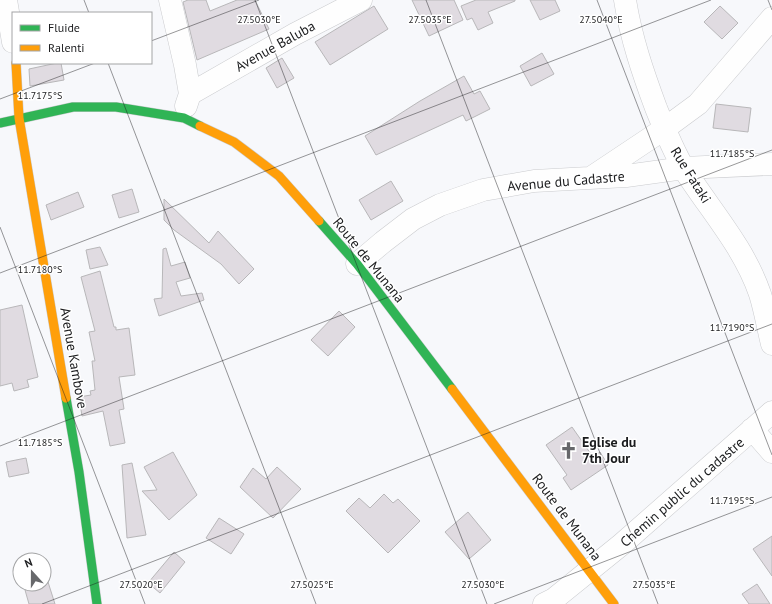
<svg xmlns="http://www.w3.org/2000/svg" width="772" height="604" viewBox="0 0 772 604" font-family="'PT Sans',sans-serif">
<style>
.building{fill:#e0dbe1;stroke:#b8b7b9}
.lines{fill:none;stroke-linecap:round;stroke-linejoin:round}
.street-casing{stroke:#cacbce;stroke-width:23}
.fast-casing{stroke:#cacbce;stroke-width:10}
.slow-casing{stroke:#cacbce;stroke-width:10}
.street{stroke:#fefefe;stroke-width:22}
.fast{stroke:#30b455;stroke-width:9}
.slow{stroke:#ff9f0a;stroke-width:9}
.ticks{fill:none;stroke:#1a1b1d;stroke-width:1;stroke-opacity:0.45}
.labels{text-anchor:middle;stroke-width:3;stroke-linejoin:round;paint-order:stroke}
.street-label{font-size:14px;fill:#1a1b1d;stroke:#fff}
.poi-label{font-size:14px;font-weight:bold;fill:#1a1b1d;stroke:#fff;text-anchor:start}
.ticks-label{font-size:10px;text-anchor:middle;fill:#1a1b1d;stroke:#fff;stroke-width:3;stroke-linejoin:round;paint-order:stroke}
</style>
<rect width="100%" height="100%" fill="#f7f8fb"/>
<path class="building" d="M188,0H206L210,11L237,0H255L269,29L197,60L183,2Z
M412,0H454L463,20L429,36Z
M476,0H515V1L488,12L493,23L478,30L472,18L467,20L461,6Z
M530,0H555L560,11L540,20Z
M374,6L388,29L330,65L315,42Z
M720,6L738,23L722,39L704,22Z
M542,53L554,74L531,86L520,66Z
M282,58L294,78L277,88L266,68Z
M57,63H61L64,80L30,86L29,69Z
M464,76L474,94L480,91L490,109L466,121L463,115L376,155L365,136L420,101Z
M716,104L751,108L748,132L713,128Z
M391,181L403,201L371,220L359,200Z
M132,189L139,212L119,218L112,195Z
M78,192L84,207L51,220L46,205Z
M164,199L209,243L218,231L254,269L239,284L221,264L174,230L164,220Z
M100,247L108,265L90,269L86,250Z
M166,248L171,266L185,262L190,278L176,282L181,296L202,293L204,300L159,316L154,299L162,298L163,249Z
M100,271L114,327H116V330L129,328L135,375L119,377L124,409L119,410L125,443L110,446L103,411L82,416L79,397L91,395L90,391L95,390L92,361H95L89,332L95,331L81,277Z
M22,305L38,377L27,380L29,387L14,391L12,383L0,386V310Z
M339,311L355,327L328,356L311,340Z
M572,427L593,457L600,452L608,465L571,490L563,478L567,475L546,445Z
M173,452L197,495L169,520L142,491L157,490L144,467Z
M26,458L29,473L9,477L6,462Z
M132,463L146,535L127,538L122,465Z
M277,467L301,489L273,518L240,487L253,468L266,479Z
M384,494L393,503L398,499L420,521L388,553L346,511L359,498L370,508Z
M468,512L491,540L469,559L445,532Z
M219,518L244,534L231,554L206,538Z
M772,536V576L753,549Z
M174,552L185,562L160,593L148,583Z
M48,582L55,604H29L25,590Z
M757,584L770,604H749L742,594Z"/>
<g class="lines">
<defs>
<path id="street" d="M6,0L13,42
M170,0L185,65L190,94L186,106
M625,0C631,38 643,73 656,108C664,128 673,150 684,169C710,210 744,247 760,294C765,310 768,328 772,344
M190,94L295,34L361,0
M592,177L664,129L698,104L772,18
M357,264L383,242L413,219L440,205L483,190L534,181L626,176L684,168L772,164
M752,429L772,452
M544,604L554,599L622,544L772,412"/>
<path id="fast" d="M0,123L73,107H116L184,118L200,126
M319,221L357,264L452,389
M66,398L79,472L97,604"/>
<path id="slow" d="M16,63L19,118L66,398
M200,126L234,142L279,176L319,221
M452,389L614,604"/>
</defs>
<use href="#street" class="street-casing"/>
<use href="#fast" class="fast-casing"/>
<use href="#slow" class="slow-casing"/>
<use href="#street" class="street"/>
<use href="#fast" class="fast"/>
<use href="#slow" class="slow"/>
</g>
<path class="ticks" d="M84,0L89,13M255,0L487,604M426,0L658,604M597,0L772,455M768,0L772,10M151,41L259,0M108,63L316,604M0,99L95,63M0,227L145,604M0,273L711,0M0,446L772,150M42,604L772,324M494,604L772,497"/>
<defs>
<symbol id="church-bare" viewBox="-9 -9 18 18"><path d="M-1.2-6h2.4v3.5h3.3v2.4h-3.3V6h-2.4V-.1h-3.3v-2.4h3.3Z" fill="#67686b" stroke="#fff" stroke-width="2.5" paint-order="stroke"/></symbol>
</defs>
<g fill-rule="evenodd">
<use href="#church-bare" x="556" y="438" width="25" height="25"/>
</g>
<g class="labels">
<g class="street-label">
<text transform="translate(275 46) rotate(-29)" y="5">Avenue Baluba</text>
<text transform="translate(691 175) rotate(58)" y="5">Rue Fataki</text>
<text transform="translate(566 181) rotate(-5)" y="5">Avenue du Cadastre</text>
<text transform="translate(369 260) rotate(51)" y="5">Route de Munana</text>
<text transform="translate(74 358) rotate(80)" y="5">Avenue Kambove</text>
<text transform="translate(682 492) rotate(-41)" y="5">Chemin public du cadastre</text>
<text transform="translate(567 517) rotate(53)" y="5">Route de Munana</text>
</g>
<g class="poi-label">
<text x="582" y="447">Eglise du<tspan x="582" dy="16">7th Jour</tspan></text>
</g>
</g>
<g class="ticks-label">
<text x="259" y="23">27.5030°E</text>
<text x="430" y="23">27.5035°E</text>
<text x="601" y="23">27.5040°E</text>
<text x="40" y="99">11.7175°S</text>
<text x="732" y="157">11.7185°S</text>
<text x="40" y="273">11.7180°S</text>
<text x="732" y="331">11.7190°S</text>
<text x="40" y="446">11.7185°S</text>
<text x="732" y="504">11.7195°S</text>
<text x="141" y="588">27.5020°E</text>
<text x="312" y="588">27.5025°E</text>
<text x="483" y="588">27.5030°E</text>
<text x="654" y="588">27.5035°E</text>
</g>
<rect x="12" y="12" width="140" height="52" fill="#ffffff" stroke="#a3a4a5"/>
<rect x="20" y="25" width="20" height="6" fill="#30b455" stroke="#a3a4a5"/>
<text x="48" y="32" font-size="12" fill="#1a1b1d">Fluide</text>
<rect x="20" y="45" width="20" height="6" fill="#ff9f0a" stroke="#a3a4a5"/>
<text x="48" y="52" font-size="12" fill="#1a1b1d">Ralenti</text>
<g transform="translate(32 572) rotate(339)"><circle r="19" fill="#ffffff" stroke="#a3a4a5"/>
<path d="M0-3L7 15L0 10L-7 15Z" fill="#67686b"/>
<text y="-6" font-size="11" font-weight="bold" text-anchor="middle" fill="#1a1b1d">N</text>
</g>
</svg>
